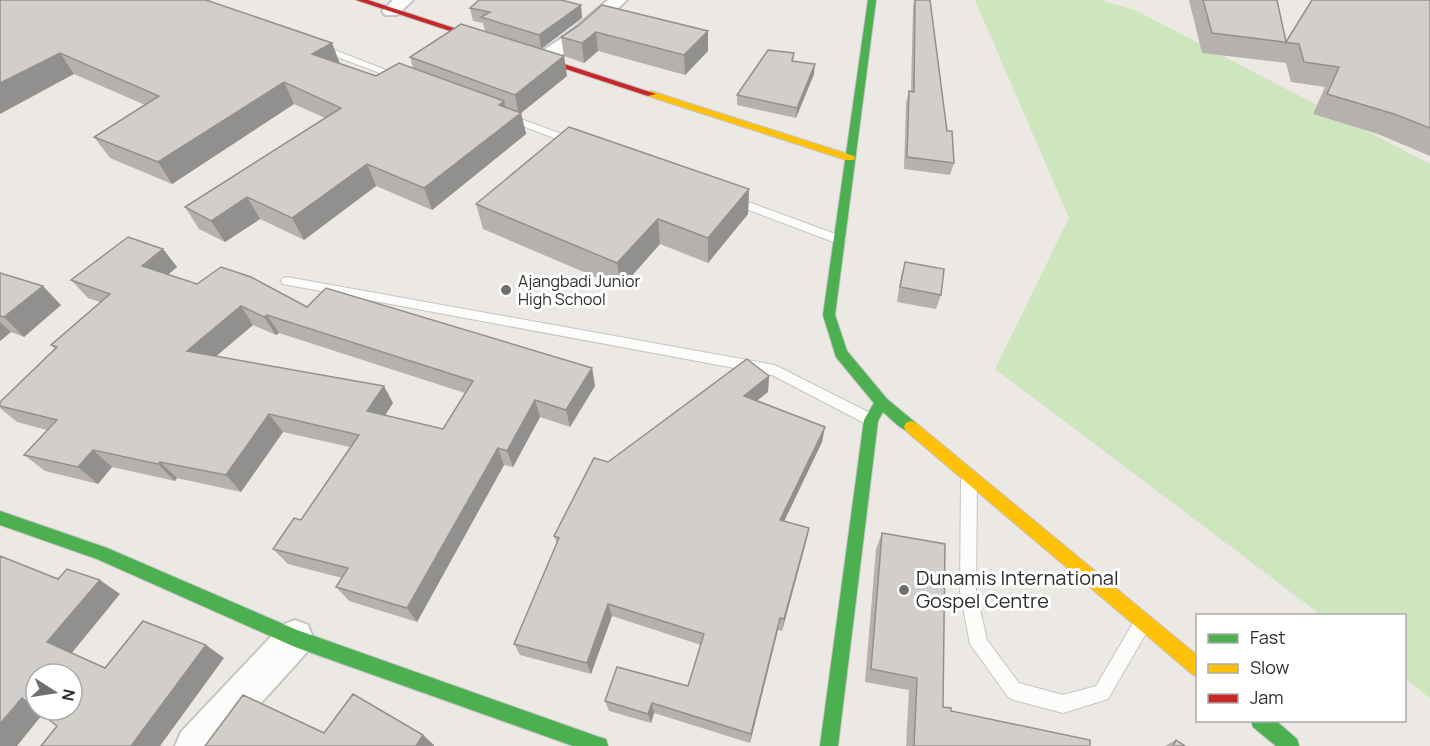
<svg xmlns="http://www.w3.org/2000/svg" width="1430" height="746" viewBox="0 0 1430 746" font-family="Manrope,sans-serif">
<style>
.green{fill:#cee6be}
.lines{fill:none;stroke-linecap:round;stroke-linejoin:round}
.lane-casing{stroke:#c5c4c5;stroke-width:2}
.street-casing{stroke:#c5c4c5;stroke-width:4}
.fast-casing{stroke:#c5c4c5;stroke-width:2}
.slow-casing{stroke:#c5c4c5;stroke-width:2}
.jam-casing{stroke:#c5c4c5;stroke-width:2}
.lane{fill:#fcfcfb;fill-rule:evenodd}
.street{fill:#fcfcfb;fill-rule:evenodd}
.fast{fill:#4caf50;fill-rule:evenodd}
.slow{fill:#ffc107;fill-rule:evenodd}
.jam{fill:#c62828;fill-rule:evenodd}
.wall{fill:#b4b1af;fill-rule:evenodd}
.shaded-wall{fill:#92908e}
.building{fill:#d1cecb;stroke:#92908e;stroke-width:1.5;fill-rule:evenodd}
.poi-dot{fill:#706f6e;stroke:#fff;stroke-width:2}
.labels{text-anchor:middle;stroke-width:6;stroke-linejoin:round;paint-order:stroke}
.poi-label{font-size:16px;fill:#2e2e2e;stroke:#fff;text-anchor:start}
.near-poi-label{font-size:20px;fill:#2e2e2e;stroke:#fff;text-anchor:start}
</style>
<rect width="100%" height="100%" fill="#ece8e4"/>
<path class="green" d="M975,0H1100L1135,10L1430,164V698L1405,678L1404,616L1321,615L995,369L1069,218Z"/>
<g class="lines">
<defs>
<path id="lane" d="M316,45H322L404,77L396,79L316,49Z
M507,114L578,140L579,142L578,144H570L504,119L502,117Z
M732,196L844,237L846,240L840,244L836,243L728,202L726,200Z
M287,277L775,365L876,416L878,420L876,424L871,426L866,424L772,375L283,284L281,281L283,278Z
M969,474L974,475L977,480L976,591L987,640L1019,683L1063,695L1096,686L1136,618L1142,616L1148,618L1151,624L1148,630L1108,699L1063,713L1014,700L1008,697L970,644L960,591L961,480L964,475Z"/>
<path id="street" d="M393,0H413L397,15H385L382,11Z
M608,0H627L579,44L550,63H536L533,59L536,55L565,36Z
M295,620L308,625L313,638L308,651L222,746H175L181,732L282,625Z"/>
<path id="fast" d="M868,0H876L835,315L847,351L887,399L916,423L918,427L916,431C904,435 893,420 883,412L878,421L838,746H820L864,420L874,403L836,357L823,315Z
M0,511L107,548L297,630L599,737L606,739L608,746H573L295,647L97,559L0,525Z
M1251,720H1275L1297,739L1299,746H1276L1253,727Z"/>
<path id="slow" d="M651,91L854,156L855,158L854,160H846L648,96L646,94Z
M911,421L916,423L1198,656V677L1192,674L906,431L904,427L906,423Z"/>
<path id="jam" d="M356,0H368L656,94L648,96Z"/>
</defs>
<use href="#lane" class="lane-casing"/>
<use href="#street" class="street-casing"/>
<use href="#fast" class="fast-casing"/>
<use href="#slow" class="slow-casing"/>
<use href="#jam" class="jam-casing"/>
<use href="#lane" class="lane"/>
<use href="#street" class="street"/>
<use href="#fast" class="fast"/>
<use href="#slow" class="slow"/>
<use href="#jam" class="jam"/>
</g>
<path class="wall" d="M0,0L332,43L340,64L376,76L413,68L410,57L564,56L567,76L521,113L526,134L432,210L376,186L304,240L260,219L225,242L199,229L185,207L325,118L294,104L172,184L110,158L94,137L145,105L74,74Z
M914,0H930L947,131L954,163L950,175L904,169L906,103L909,91H911L913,7Z
M1189,0H1277L1286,42L1430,0V156L1378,134L1313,114L1325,87L1291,82L1286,63L1202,53Z
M581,5L582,18L541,49L485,31L483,23L473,21L470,8Z
M578,26L708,51L685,75L598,51L584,63L564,56L561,37Z
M794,61L814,74L796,118L737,105V95Z
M749,189L748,214L708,263L660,244L621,288L483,229L476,204Z
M163,249L177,267L168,274L197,284L592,368L595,386L570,427L540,417L513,467L504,465L417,622L349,601L336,587L342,578L288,564L273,549L301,520L350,447L283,432L241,492L177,478L175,481L112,467L98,484L45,471L24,455L47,430L17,422L0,408V402L55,349L51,345L100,302L88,298L71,280ZM253,325L276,335L279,333L465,393L443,429L385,415L393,403L216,356Z
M905,262L941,295L936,309L897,302L901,276Z
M0,273L61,305L24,337L11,332L0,341Z
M769,376L768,392L757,400L825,427L822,442L784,521L806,542L782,631L778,630L750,743L654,713L651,723L609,711L605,701L688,686L701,645L612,616L591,674L520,655L514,644L557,543L554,536L608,462Z
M882,533L943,707L951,711L1090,746H906L909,690L865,682L876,549Z
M1176,740L1185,746H1165Z"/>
<path class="shaded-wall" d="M581,5L582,18L541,49L539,35Z
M708,31V51L685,75L684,55Z
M596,32L598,51L584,63L582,43Z
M332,43L340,64L312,54Z
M60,53L74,74L0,114V83Z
M564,56L567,76L521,113L526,134L432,210L424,188L499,105L504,101L509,122L519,115L515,95Z
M815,64L814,74L796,118L797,108Z
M284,82L294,104L172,184L158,162Z
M367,164L376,186L304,240L292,218Z
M749,189L748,214L708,263V238Z
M247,197L260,219L225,242L211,221Z
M658,219L660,244L621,288L617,263Z
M163,249L177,267L157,284L142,266Z
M43,286L61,305L24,337L4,317Z
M241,306L253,325L201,369L187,351Z
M267,315L279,333L276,335L264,317Z
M0,322L11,332L0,341Z
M592,368L595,386L570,427L566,410Z
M769,376L768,392L744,411V396Z
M384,386L393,403L377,428L367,411Z
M535,400L540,417L513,467L507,451Z
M269,414L283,432L241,492L226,475Z
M825,427L822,442L778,534L780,520Z
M498,448L504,465L417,622L407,608Z
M93,450L112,467L98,484L78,467Z
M160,462L177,478L175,481L158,464Z
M809,528L806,542L782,631L784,619Z
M100,580L120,594L71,654L47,642Z
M608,604L612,616L591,674L587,663Z
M780,618L778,630L750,743L751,734Z
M206,645L224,658L160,746H131Z
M22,698L36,704V710H46L17,746H0V724Z
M652,703L654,713L651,723L648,714Z
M423,735L434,745V746H416Z"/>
<path class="building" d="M0,0H206L332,43L312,54L376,76L399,63L504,101L499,105L521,113L424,188L367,164L292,218L247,197L211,221L185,207L341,108L284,82L158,162L94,137L159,96L60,53L0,83Z
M479,0H561L581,5L539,35L481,17L490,12L470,8Z
M915,0H930L947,131H952L954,163L907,157L909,91L914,92Z
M1203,0H1277L1286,42L1312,0H1430V128L1394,114L1327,94L1339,67L1304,62L1299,44L1212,33Z
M602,5L708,31L684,55L596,32L582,43L561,37L578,26Z
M461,24L564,56L515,95L410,57Z
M768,50L794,53L792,61L815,64L797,108L737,95Z
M569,127L749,189L708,238L658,219L617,263L476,204Z
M128,237L163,249L142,266L197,284L221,267L251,277L307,307L326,288L592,368L566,410L535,400L507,451L498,448L407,608L336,587L348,568L273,549L294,518L301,520L359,435L269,414L226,475L160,462L158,464L93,450L78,467L24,455L57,420L0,406V402L57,347L51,345L110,294L71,280ZM241,306L264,317L267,315L473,381L443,429L367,411L384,386L187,351Z
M905,262L944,269L941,295L900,287Z
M0,273L43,286L4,317L0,316Z
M747,359L769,376L744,396L825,427L780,520L809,528L784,619L780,618L751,734L652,703L648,714L605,701L617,667L688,686L704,634L608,604L587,663L514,644L559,538L554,536L594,458L608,462Z
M882,533L945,544L943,707L951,708V711L1090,740V746H914L917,678L871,669Z
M0,556L58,579L67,569L100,580L47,642L105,668L143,621L206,645L131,746H41L57,726L37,710H72V674H36V709L22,698L0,724Z
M353,694L423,735L416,746H205L243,695L324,733Z
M1176,740L1185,746H1173Z"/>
<g class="poi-dot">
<circle cx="506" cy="290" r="6"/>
<circle cx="904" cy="590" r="6"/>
</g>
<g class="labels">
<g class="poi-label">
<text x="518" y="287">Ajangbadi Junior<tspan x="518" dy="18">High School</tspan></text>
</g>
<g class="near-poi-label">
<text x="916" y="585">Dunamis International<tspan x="916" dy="23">Gospel Centre</tspan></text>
</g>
</g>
<rect x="1196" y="614" width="210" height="108" fill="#ffffff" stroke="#ababab" stroke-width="1.5"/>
<rect x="1208" y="634" width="30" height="9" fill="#4caf50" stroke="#ababab" stroke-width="1.5"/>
<text x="1250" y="644" font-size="18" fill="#2e2e2e">Fast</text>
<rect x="1208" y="664" width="30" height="9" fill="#ffc107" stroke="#ababab" stroke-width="1.5"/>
<text x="1250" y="674" font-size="18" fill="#2e2e2e">Slow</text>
<rect x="1208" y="694" width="30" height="9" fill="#c62828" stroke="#ababab" stroke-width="1.5"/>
<text x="1250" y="704" font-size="18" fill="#2e2e2e">Jam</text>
<g transform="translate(54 692) rotate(102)"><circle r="28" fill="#ffffff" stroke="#ababab" stroke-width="1.5"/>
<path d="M0-4.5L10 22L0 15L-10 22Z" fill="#706f6e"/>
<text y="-9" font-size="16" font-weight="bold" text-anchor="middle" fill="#2e2e2e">N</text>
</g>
</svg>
